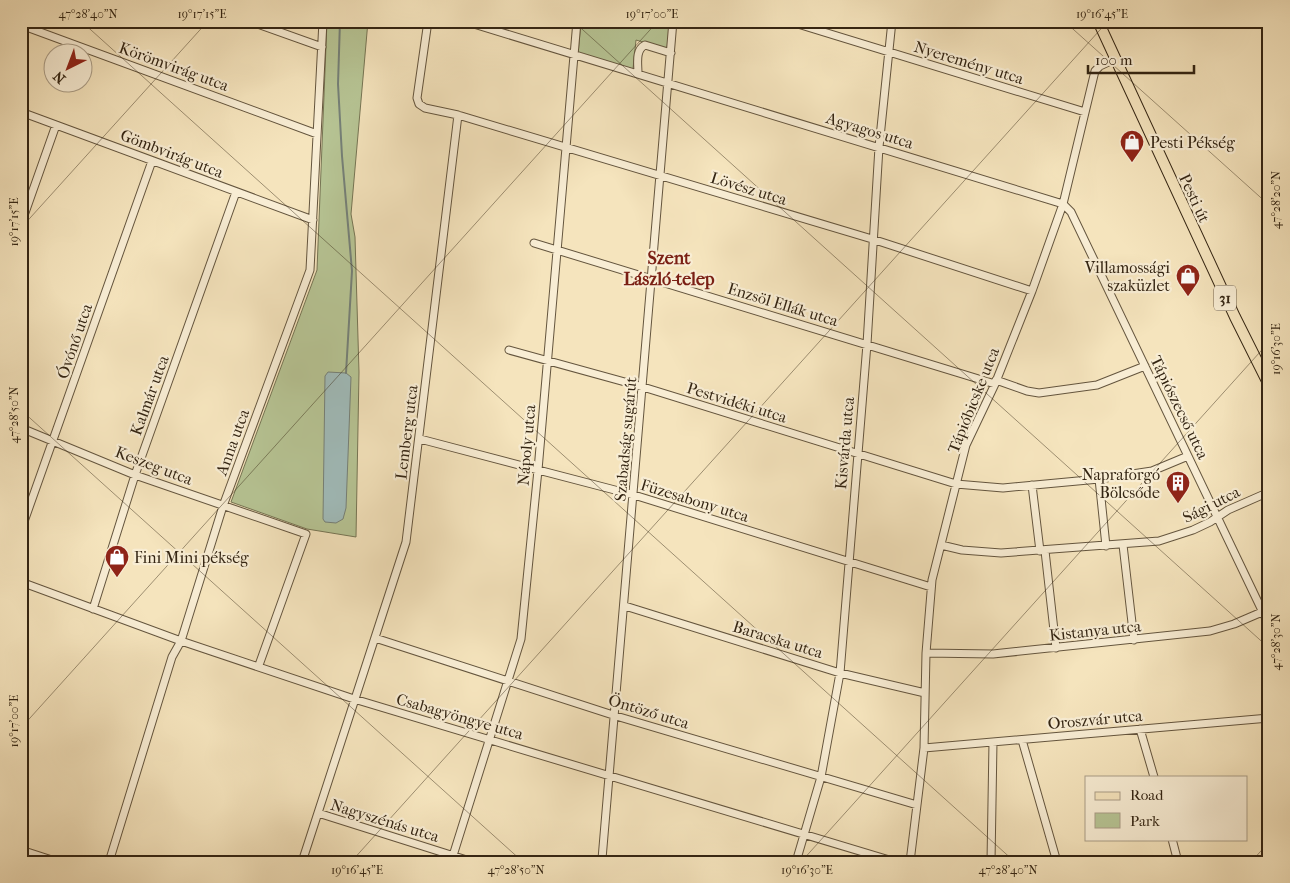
<svg xmlns="http://www.w3.org/2000/svg" width="1290" height="883" viewBox="0 0 1290 883" font-family="'IM FELL French Canon',serif">
<style>
.green{fill:#b7c595;stroke:#767554}
.water{fill:#a0bcbb;stroke:#758078}
.lines{fill:none;stroke-linecap:round;stroke-linejoin:round}
.stream{stroke:#758078;stroke-width:2}
.minor-casing{stroke:#64553e;stroke-width:9}
.primary-casing{stroke:#342513;stroke-width:12}
.minor{stroke:#f8edd4;stroke-width:7}
.primary{stroke:#f5e4bd;stroke-width:10}
.ticks{fill:none;stroke:#342513;stroke-width:1;stroke-opacity:0.45}
.labels{text-anchor:middle;stroke-width:4.5;stroke-linejoin:round;paint-order:stroke}
.shield{fill:#f8edd4;stroke:#6f614d;stroke-width:1}
.shield-label{font-size:15px;font-weight:bold;fill:#342513}
.street-label{font-size:16px;fill:#342513;stroke:#f8edd4}
.poi-label{font-size:16px;fill:#342513;stroke:#f8edd4;text-anchor:start}
.neighbourhood-label{font-size:18px;font-weight:bold;fill:#7a1f14;stroke:#f8edd4}
.neatline{fill:none;stroke:#342513;stroke-width:2}
.ticks-label{font-size:12px;text-anchor:middle;fill:#342513}
</style>
<rect width="100%" height="100%" fill="#f5e4bd"/>
<filter id="stains"><feTurbulence type="fractalNoise" baseFrequency=".004" numOctaves="4"/><feColorMatrix values="0 0 0 0 .2 0 0 0 0 .09 0 0 0 0 .02 0 0 0 .5 -.17"/></filter>
<radialGradient id="worn" r=".72"><stop offset=".6" stop-color="#630" stop-opacity="0"/><stop offset="1" stop-color="#630" stop-opacity=".3"/></radialGradient>
<path class="green" d="M327,21H368L351,214L355,237L359,372L356,537L307,529L231,502L317,270Z
M581,21H670L667,49L636,40L633,69L578,55Z"/>
<path class="water" d="M328,372L346,373L351,377L346,508L343,519L336,523L325,522L323,519L325,376Z"/>
<g class="lines">
<path class="stream" d="M340,21L338,84L342,156L352,271L346,373"/>
<defs>
<path id="minor" d="M249,21L322,47
M428,21L417,98L419,104L425,108L458,115L872,239L1032,291
M464,21L1063,204L1071,212L1269,625
M788,21L1085,112
M21,25L317,134
M638,73C638,64 635,50 645,45L671,53
M21,112L313,220
M21,224L56,125
M534,243L995,384
M509,350L643,387L956,484L1003,488L1099,479L1152,471L1188,456
M996,380L1027,391L1039,393L1097,385L1145,366
M21,428L135,475L306,534L259,665
M420,439L634,495L931,587
M1099,479L1106,546
M1032,485L1040,551
M21,530L152,161
M941,545L962,550L1001,553L1159,541L1193,530L1210,522L1228,510L1269,492
M1123,545L1134,640
M1045,551L1056,648
M21,582L181,641L354,699L896,862
M625,606L840,673L925,693
M93,609L135,475L236,192
M375,638L616,716L917,805
M926,653L993,654L1210,631L1234,624L1262,612
M1140,729L1154,777
M1022,740L1057,862
M924,748L1269,718
M318,813L473,862
M1172,839L1178,862
M21,850L58,862
M602,859L673,21
M109,862L172,657L181,641L223,506L310,270L323,21
M302,862L406,542L458,115
M451,862L521,639L538,470L577,21
M796,862L821,777L840,673L867,344L879,147L892,21
M910,862L924,748L926,653L932,580L966,445L995,384L1032,291L1063,204L1095,71L1100,66L1115,59
M991,862L993,742"/>
<path id="primary" d="M1098,21L1235,317L1269,385"/>
</defs>
<use href="#minor" class="minor-casing"/>
<use href="#primary" class="primary-casing"/>
<use href="#minor" class="minor"/>
<use href="#primary" class="primary"/>
</g>
<path class="ticks" d="M81,21L1015,862M573,21L1269,648M1064,21L1269,205M21,228L208,21M21,410L523,862M21,728L658,21M21,852L32,862M351,862L1108,21M801,862L1269,342M1251,862L1269,842"/>
<defs>
<symbol id="shop-pin" viewBox="-11 -11 22 30"><path d="M0 17L-7.5 6A9.5 9.5 0 1 1 7.5 6Z" fill="#8f2418" stroke="#f8edd4"/><path d="M-5-2.5h2.3a2.7 3.5 0 0 1 5.4 0H5L5.5 6h-11ZM-1.5-2.5h3a1.5 2.3 0 0 0-3 0Z" fill="#fff"/></symbol>
<symbol id="building-pin" viewBox="-11 -11 22 30"><path d="M0 17L-7.5 6A9.5 9.5 0 1 1 7.5 6Z" fill="#8f2418" stroke="#f8edd4"/><path d="M-4-6H4V6H1V3H-1V6H-4ZM-2.5-4.3h1.7v1.8h-1.7ZM.8-4.3h1.7v1.8H.8ZM-2.5-1h1.7V.8h-1.7ZM.8-1h1.7V.8H.8Z" fill="#fff"/></symbol>
</defs>
<g fill-rule="evenodd">
<use href="#shop-pin" x="1118" y="128" width="28" height="38"/>
<use href="#shop-pin" x="1174" y="262" width="28" height="38"/>
<use href="#building-pin" x="1164" y="469" width="28" height="38"/>
<use href="#shop-pin" x="103" y="543" width="28" height="38"/>
</g>
<g class="labels">
<rect class="shield" x="1214" y="285.5" width="22" height="25" rx="4"/>
<g class="shield-label">
<text x="1225" y="303">31</text>
</g>
<g class="street-label">
<text transform="translate(969 62) rotate(17)" y="6">Nyeremény utca</text>
<text transform="translate(174 66) rotate(20)" y="6">Körömvirág utca</text>
<text transform="translate(870 130) rotate(17)" y="6">Agyagos utca</text>
<text transform="translate(172 153) rotate(21)" y="6">Gömbvirág utca</text>
<text transform="translate(749 188) rotate(17)" y="6">Lövész utca</text>
<text transform="translate(1195 198) rotate(65)" y="6">Pesti út</text>
<text transform="translate(783 304) rotate(17)" y="6">Enzsöl Ellák utca</text>
<text transform="translate(74 341) rotate(-71)" y="6">Óvónő utca</text>
<text transform="translate(149 395) rotate(-70)" y="6">Kalmár utca</text>
<text transform="translate(973 400) rotate(-68)" y="6">Tápióbicske utca</text>
<text transform="translate(737 402) rotate(17)" y="6">Pestvidéki utca</text>
<text transform="translate(1180 407) rotate(64)" y="6">Tápiószecső utca</text>
<text transform="translate(406 432) rotate(-83)" y="6">Lemberg utca</text>
<text transform="translate(625 439) rotate(-85)" y="6">Szabadság sugárút</text>
<text transform="translate(232 442) rotate(-70)" y="6">Anna utca</text>
<text transform="translate(844 443) rotate(-85)" y="6">Kisvárda utca</text>
<text transform="translate(526 445) rotate(-85)" y="6">Nápoly utca</text>
<text transform="translate(154 465) rotate(21)" y="6">Keszeg utca</text>
<text transform="translate(695 500) rotate(17)" y="6">Füzesabony utca</text>
<text transform="translate(1211 504) rotate(-27)" y="6">Sági utca</text>
<text transform="translate(1095 630) rotate(-6)" y="6">Kistanya utca</text>
<text transform="translate(778 639) rotate(17)" y="6">Baracska utca</text>
<text transform="translate(649 711) rotate(17)" y="6">Öntöző utca</text>
<text transform="translate(460 716) rotate(16)" y="6">Csabagyöngye utca</text>
<text transform="translate(1095 719) rotate(-5)" y="6">Oroszvár utca</text>
<text transform="translate(385 820) rotate(17)" y="6">Nagyszénás utca</text>
</g>
<g class="poi-label">
<text x="1150" y="148">Pesti Pékség</text>
<text x="1170" y="273" text-anchor="end">Villamossági<tspan x="1170" dy="18">szaküzlet</tspan></text>
<text x="1160" y="480" text-anchor="end">Napraforgó<tspan x="1160" dy="18">Bölcsőde</tspan></text>
<text x="134" y="563">Fini Mini pékség</text>
</g>
<g class="neighbourhood-label">
<text x="669" y="264">Szent<tspan x="669" dy="21">László-telep</tspan></text>
</g>
</g>
<rect width="1290" height="883" fill="none" stroke="#f5e4bd" stroke-width="55"/>
<rect x="1085" y="776" width="162" height="65" fill="#f8edd4" stroke="#aa9d87"/>
<rect x="1095" y="792" width="25" height="8" fill="#f5e4bd" stroke="#aa9d87"/>
<text x="1130" y="800" font-size="15" fill="#342513">Road</text>
<rect x="1095" y="813" width="25" height="15" fill="#b7c595" stroke="#aa9d87"/>
<text x="1130" y="826" font-size="15" fill="#342513">Park</text>
<g transform="translate(68 68) rotate(222)"><circle r="24" fill="#f8edd4" stroke="#aa9d87"/>
<path d="M0-4L9 19L0 12L-9 19Z" fill="#8f2418"/>
<text y="-8" font-size="14" font-weight="bold" text-anchor="middle" fill="#342513">N</text>
</g>
<path d="M1088 65v8h106v-8" fill="none" stroke="#342513" stroke-width="2.5"/>
<text x="1095" y="65" font-size="15" fill="#342513" stroke="#f8edd4" stroke-width="4" paint-order="stroke">100 m</text>
<rect x="28" y="28" width="1234" height="828" class="neatline"/>
<g class="ticks-label">
<text x="88" y="18">47°28'40"N</text>
<text x="202" y="18">19°17'15"E</text>
<text x="652" y="18">19°17'00"E</text>
<text x="1102" y="18">19°16'45"E</text>
<text transform="translate(1276 200) rotate(-90)" y="4">47°28'20"N</text>
<text transform="translate(14 222) rotate(-90)" y="4">19°17'15"E</text>
<text transform="translate(1276 349) rotate(-90)" y="4">19°16'30"E</text>
<text transform="translate(14 415) rotate(-90)" y="4">47°28'50"N</text>
<text transform="translate(1276 642) rotate(-90)" y="4">47°28'30"N</text>
<text transform="translate(14 721) rotate(-90)" y="4">19°17'00"E</text>
<text x="357" y="874">19°16'45"E</text>
<text x="516" y="874">47°28'50"N</text>
<text x="807" y="874">19°16'30"E</text>
<text x="1008" y="874">47°28'40"N</text>
</g>
<rect width="100%" height="100%" filter="url(#stains)"/>
<rect width="100%" height="100%" fill="url(#worn)"/>
</svg>
